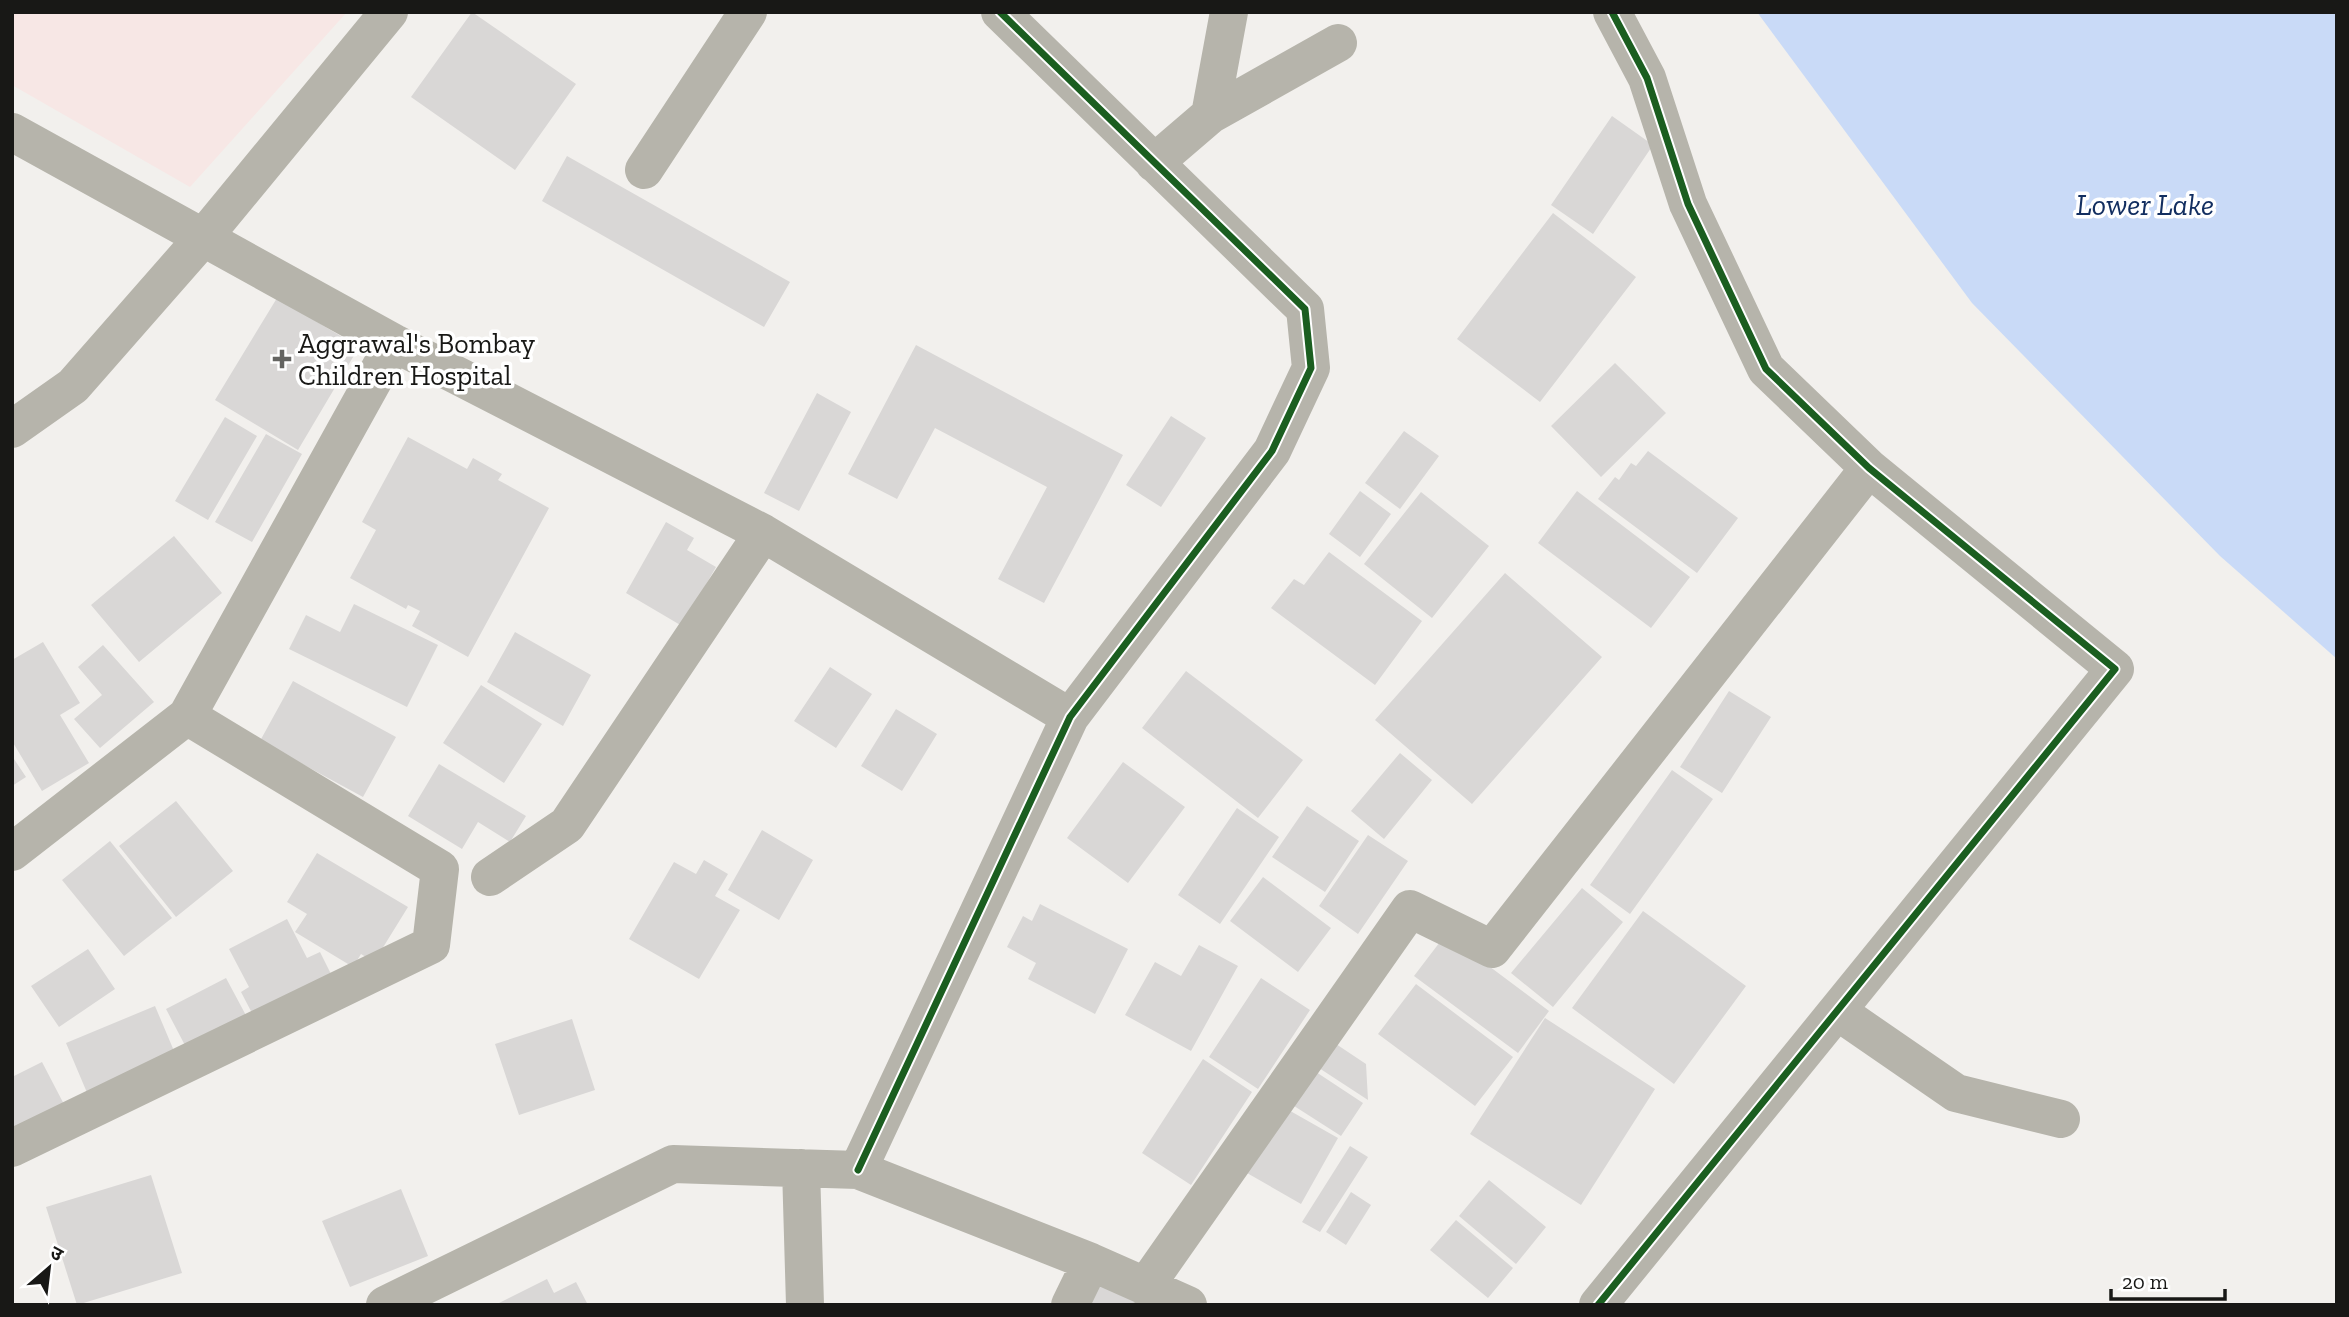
<svg xmlns="http://www.w3.org/2000/svg" width="2349" height="1317" viewBox="0 0 2349 1317" font-family="'Zilla Slab','Noto Sans Devanagari',serif">
<style>
.education{fill:#f7e7e5}
.water{fill:#c9daf7}
.building{fill:#d9d7d6}
.lines{fill:none;stroke-linecap:round;stroke-linejoin:round}
.minor{stroke:#b6b4ab;stroke-width:38}
.cycleway-casing{stroke:#fff;stroke-width:11}
.cycleway{stroke:#1b5e20;stroke-width:7}
.poi-dot{fill:#646461;stroke:#fff;stroke-width:2.5}
.labels{text-anchor:middle;stroke-width:7;stroke-linejoin:round;paint-order:stroke}
.poi-label{font-size:28px;fill:#181816;stroke:#fff;text-anchor:start}
.water-label{font-size:30px;font-style:italic;fill:#122e60;stroke:#fff}
</style>
<rect width="100%" height="100%" fill="#f2f0ed"/>
<path class="education" d="M12,12H347L190,187L12,85Z"/>
<path class="water" d="M1757,12H2337V659L2220,556L1972,303Z"/>
<path class="building" d="M472,12L576,84L515,170L411,97Z
M1612,116L1653,145L1593,234L1551,205Z
M567,156L790,282L764,327L542,201Z
M1553,213L1636,277L1540,402L1457,339Z
M277,298L359,347L298,450L215,400Z
M916,345L1123,455L1044,603L998,579L1047,487L935,428L897,499L848,474Z
M1615,363L1666,413L1601,477L1551,426Z
M817,393L851,412L799,511L764,493Z
M1171,416L1206,438L1161,507L1126,485Z
M225,417L257,436L208,520L175,501Z
M1404,431L1439,456L1400,509L1365,483Z
M266,434L302,454L252,542L215,522Z
M408,437L467,469L473,458L502,474L498,480L549,508L468,657L412,626L420,611L408,605L406,609L350,578L376,530L362,522Z
M1648,451L1738,518L1697,573L1598,499L1615,477L1619,480L1631,463L1636,466Z
M1360,491L1391,514L1360,557L1329,534Z
M1577,491L1690,577L1651,628L1538,543Z
M1421,492L1489,546L1432,618L1364,564Z
M666,522L694,538L687,550L716,567L682,626L626,593Z
M174,536L222,593L139,662L91,605Z
M1329,552L1422,621L1375,685L1271,608L1294,579L1304,585Z
M1505,573L1602,657L1472,804L1375,720Z
M354,604L438,645L407,707L289,649L306,615L340,632Z
M515,632L591,675L563,726L487,682Z
M43,642L80,703L60,715L89,763L42,791L12,741V660Z
M103,645L154,702L100,748L74,719L102,695L78,667Z
M830,667L872,694L836,748L794,721Z
M1186,671L1303,760L1258,818L1142,728Z
M293,681L396,737L363,797L260,741Z
M481,685L542,724L504,783L443,743Z
M1729,691L1771,717L1722,793L1680,767Z
M896,709L937,734L902,791L861,766Z
M1400,753L1432,780L1384,839L1351,811Z
M12,756L26,777L12,786Z
M1123,762L1185,807L1128,883L1067,838Z
M439,764L526,816L510,842L478,822L462,849L408,816Z
M1672,770L1713,799L1630,914L1590,885Z
M176,801L233,871L176,917L119,846Z
M1307,806L1359,841L1325,892L1272,857Z
M1237,808L1279,837L1220,924L1178,895Z
M762,830L813,860L779,920L728,890Z
M1368,835L1408,861L1358,934L1319,906Z
M110,841L172,918L124,956L62,880Z
M317,853L408,907L374,962L361,954L353,967L295,932L307,914L287,902Z
M704,860L728,874L715,896L740,910L699,979L629,939L674,862L696,874Z
M1263,877L1331,928L1298,972L1230,921Z
M1582,888L1623,922L1553,1007L1511,973Z
M1040,904L1128,949L1095,1014L1028,979L1036,963L1007,947L1023,916L1032,921Z
M1643,911L1746,986L1674,1084L1572,1008Z
M287,919L307,958L320,952L331,974L253,1015L241,992L249,987L229,949Z
M1446,934L1549,1011L1518,1053L1414,976Z
M1199,945L1238,966L1191,1051L1125,1015L1155,962L1181,976Z
M88,949L115,989L59,1027L31,986Z
M226,978L249,1021L189,1053L166,1009Z
M1261,978L1310,1010L1258,1089L1209,1057Z
M1416,984L1513,1057L1475,1106L1378,1034Z
M155,1006L177,1058L88,1095L66,1043Z
M1545,1018L1655,1089L1581,1205L1470,1134Z
M572,1019L595,1090L519,1115L495,1044Z
M1336,1044L1366,1064L1368,1100L1319,1068Z
M1203,1059L1252,1092L1191,1185L1142,1153Z
M42,1062L68,1112L12,1141V1077Z
M1313,1070L1363,1103L1341,1136L1291,1104Z
M1285,1108L1338,1138L1301,1204L1247,1173Z
M1350,1146L1368,1157L1320,1232L1302,1222Z
M151,1175L182,1273L77,1305L46,1207Z
M1489,1180L1546,1227L1516,1264L1459,1216Z
M401,1189L428,1256L350,1287L322,1221Z
M1351,1192L1371,1205L1346,1245L1326,1232Z
M1456,1220L1513,1268L1488,1298L1430,1250Z
M1101,1276L1138,1294L1133,1305H1088Z
M547,1279L554,1293L576,1282L588,1305H495Z"/>
<g class="lines">
<path class="minor" d="M1210,115L1338,43
M12,132L394,343L763,533L1070,717
M1154,163L1210,115L1229,12
M644,170L748,12
M12,429L73,386L202,239L389,12
M12,852L187,716L394,343
M490,877L567,825L763,533
M1837,1011L1956,1093L2061,1119
M12,1148L431,945L440,869L187,716
M801,1168L805,1305
M858,1170L1070,717L1272,451L1311,368L1305,309L1000,12
M1145,1287L1410,909L1492,949L1869,468
M385,1305L673,1164L858,1170L1091,1262L1188,1305
M1070,1305L1091,1262
M1598,1305L2115,669L1869,468L1766,369L1688,204L1647,78L1612,12"/>
<defs>
<path id="cycleway" d="M858,1170L1070,717L1272,451L1311,368L1305,309L1000,12
M1598,1305L2115,669L1869,468L1766,369L1688,204L1647,78L1612,12"/>
</defs>
<use href="#cycleway" class="cycleway-casing"/>
<use href="#cycleway" class="cycleway"/>
</g>
<path class="poi-dot" d="M278.5 348.5h7v7h7v7h-7v7h-7v-7h-7v-7h7z"/>
<g class="labels">
<g class="poi-label">
<text x="298" y="353">Aggrawal's Bombay<tspan x="298" dy="32">Children Hospital</tspan></text>
</g>
<g class="water-label">
<text x="2145" y="215">Lower Lake</text>
</g>
</g>
<rect width="2349" height="1317" fill="none" stroke="#181816" stroke-width="28"/>
<g transform="translate(49 1268) rotate(28)" stroke="#ffffff" stroke-width="5" paint-order="stroke">
<path d="M0-5L12 26L0 18L-12 26Z" fill="#181816"/>
<text y="-10" font-size="19" font-weight="bold" text-anchor="middle" fill="#181816">उ</text>
</g>
<path d="M2111 1289v10h114v-10" fill="none" stroke="#181816" stroke-width="3.5"/>
<text x="2122" y="1289" font-size="21" fill="#181816" stroke="#ffffff" stroke-width="5" paint-order="stroke">20 m</text>
</svg>
